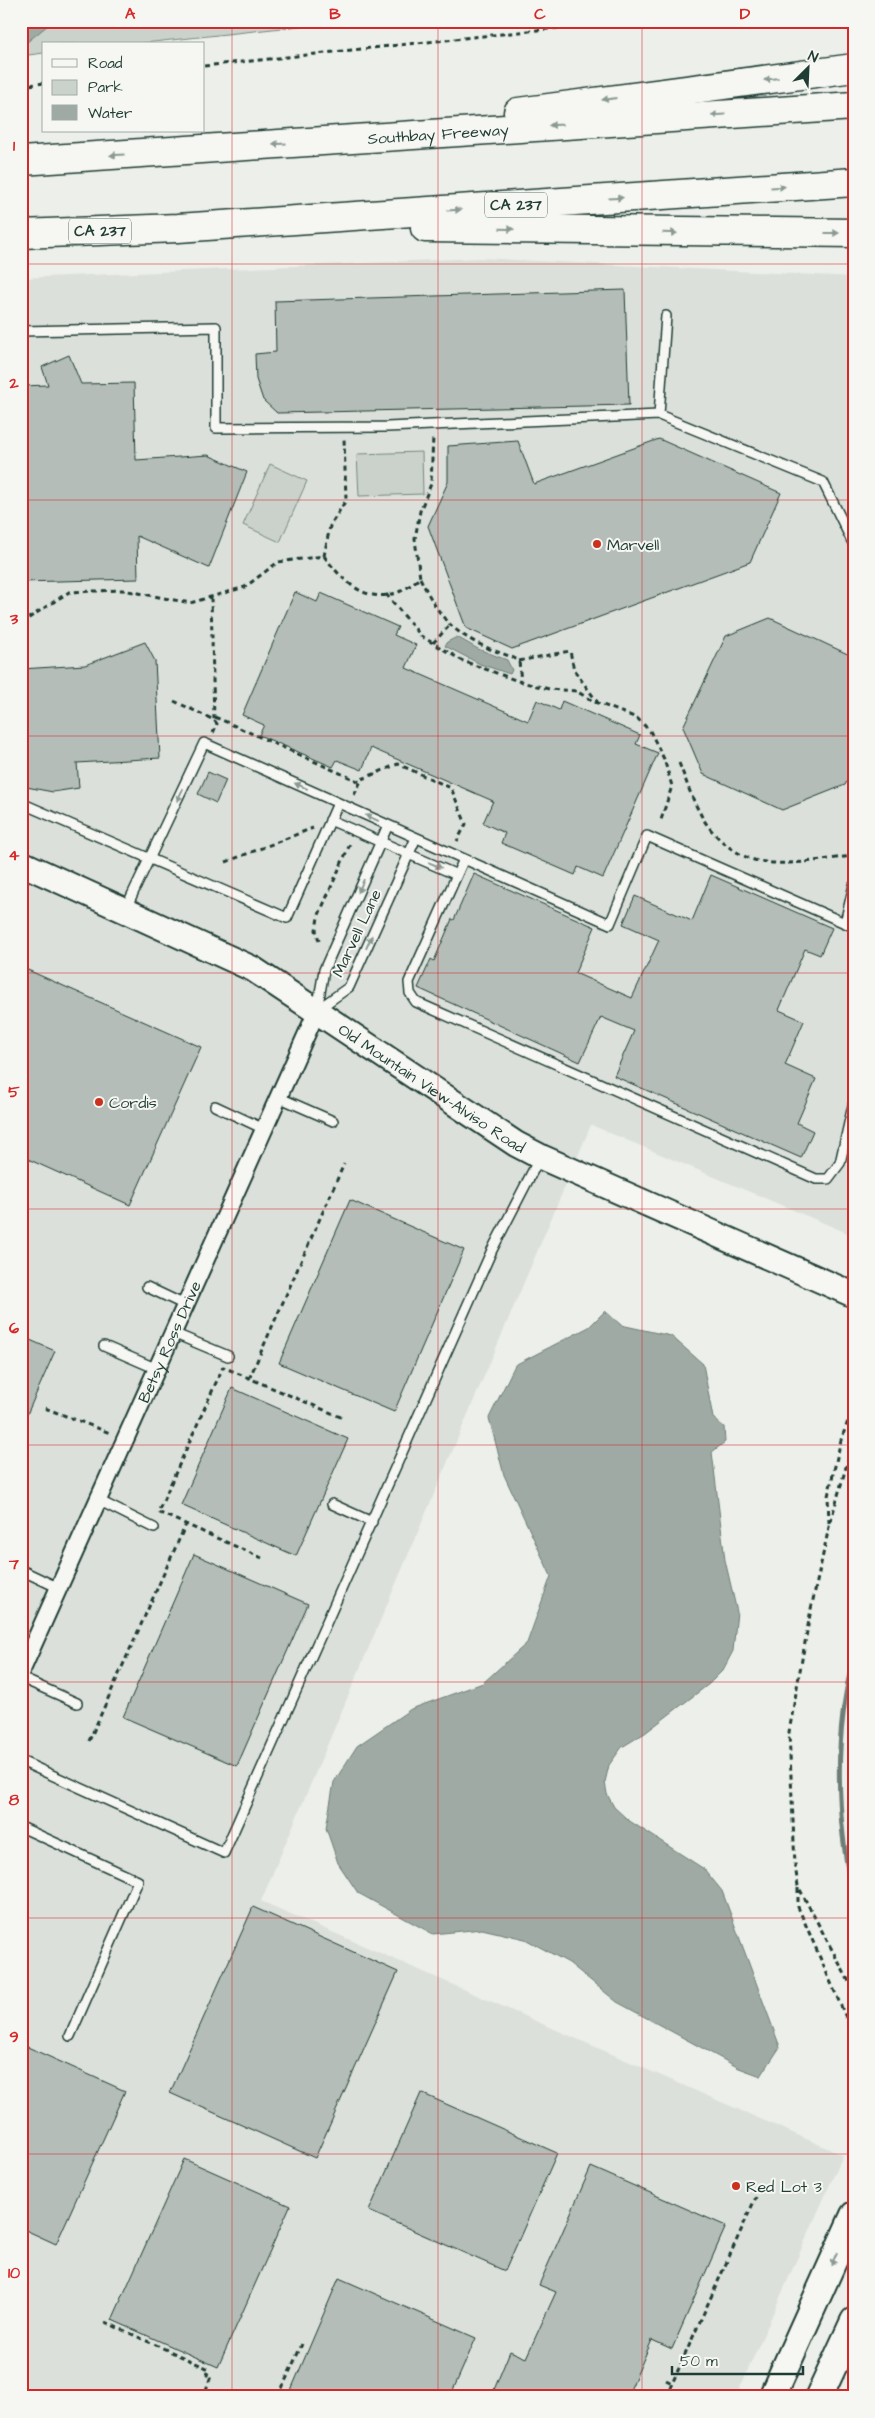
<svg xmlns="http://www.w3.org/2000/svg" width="875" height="2418" viewBox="0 0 875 2418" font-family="'Architects Daughter',sans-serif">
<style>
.built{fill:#dce0db}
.green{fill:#cbd2cc;stroke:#758880}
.water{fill:#9faaa4;stroke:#6c7e77}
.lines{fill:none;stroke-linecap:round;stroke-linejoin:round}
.stream{stroke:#6c7e77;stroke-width:5}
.building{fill:#b4bdb8;stroke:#1f3d34}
.lane-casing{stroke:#1f3d34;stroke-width:12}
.street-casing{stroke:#1f3d34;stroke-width:20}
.secondary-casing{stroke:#1f3d34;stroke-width:28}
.primary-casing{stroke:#1f3d34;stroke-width:30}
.highway-casing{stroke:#1f3d34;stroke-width:31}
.path{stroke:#1f3d34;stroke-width:3;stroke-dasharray:5 4;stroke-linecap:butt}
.lane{stroke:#f6f6f2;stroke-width:9}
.street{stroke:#f6f6f2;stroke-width:16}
.secondary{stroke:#f6f6f2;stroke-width:24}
.primary{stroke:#f6f6f2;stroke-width:26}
.highway{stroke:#f6f6f2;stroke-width:28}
.oneway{fill:#8a9a93}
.grid{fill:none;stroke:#d62828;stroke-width:1;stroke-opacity:0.55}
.poi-dot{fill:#c8321e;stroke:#f6f6f2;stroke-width:2}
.labels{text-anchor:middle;stroke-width:4;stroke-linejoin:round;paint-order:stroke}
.shield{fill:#f6f6f2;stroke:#60746d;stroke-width:1}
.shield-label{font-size:15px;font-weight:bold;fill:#1f3d34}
.street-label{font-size:16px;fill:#1f3d34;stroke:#f6f6f2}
.poi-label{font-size:16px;fill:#1f3d34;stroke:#f6f6f2;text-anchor:start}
.neatline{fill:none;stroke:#d62828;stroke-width:2}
.grid-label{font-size:16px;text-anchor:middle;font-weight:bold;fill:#d62828}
</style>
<rect width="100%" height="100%" fill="#edefea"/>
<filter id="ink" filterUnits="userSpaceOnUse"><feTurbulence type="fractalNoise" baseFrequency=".02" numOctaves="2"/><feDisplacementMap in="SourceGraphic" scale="10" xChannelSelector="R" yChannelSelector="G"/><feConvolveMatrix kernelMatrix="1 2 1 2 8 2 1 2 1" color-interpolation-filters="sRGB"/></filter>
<g filter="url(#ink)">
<path class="built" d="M479,258L854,277V1228L852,1235L591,1125L261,1901L843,2155L736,2397H21V278Z"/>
<path class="green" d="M21,21H346L135,44H44V53L21,56Z
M422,452L423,494L359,496L357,454Z
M270,464L307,481L280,542L243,525Z"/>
<path class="water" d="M21,21H53L21,47Z
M457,637L478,649L507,660L512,670L510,674L480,664L445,646L447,642Z
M605,1311L621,1325L671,1336L703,1364L713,1418L724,1427L725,1442L712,1452L725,1560L737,1612L733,1651L723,1670L709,1684L645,1733L622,1747L609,1765L605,1782L607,1794L614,1807L628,1820L704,1869L722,1891L780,2047L761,2076L739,2068L617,2002L569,1963L525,1939L482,1929L433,1934L358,1893L338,1863L326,1828L334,1782L357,1746L411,1709L483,1683L527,1643L551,1576L504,1475L489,1418L515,1365L589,1327Z"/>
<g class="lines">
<path class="stream" d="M854,1657C833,1737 836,1819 854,1900"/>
</g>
<path class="building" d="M625,290L629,405L277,413L263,400L256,379L255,354L276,352L275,301Z
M69,355L81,384L134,383L136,460L208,455L247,472L209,568L137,536L138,579L21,582V386L48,385L42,367Z
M659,439L781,493L750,562L512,649L466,628L428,526L448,482V446L518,441L534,484Z
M295,592L317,602L321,593L398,627L394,635L416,645L406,668L528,721L537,700L559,710L562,701L640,735L636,744L658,753L603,878L578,867L575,875L501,843L505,833L483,823L493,801L371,748L362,770L337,760L333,767L259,735L264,725L242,715Z
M770,618L854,657V767L845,785L782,810L703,774L683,727L726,636Z
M145,642L155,661L160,758L77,763L79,788L53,792L21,786V669L85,665Z
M208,772L226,780L216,803L198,794Z
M474,874L595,927L575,973L632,998L659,940L623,924L635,896L692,921L711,875L832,928L820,955L805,949L779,1010L804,1021L785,1065L816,1079L797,1123L813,1131L801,1158L614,1076L634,1031L601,1017L580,1062L418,988L431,959L434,961L452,919L454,920Z
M21,967L201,1047L130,1205L21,1156Z
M350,1200L464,1250L394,1412L279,1363Z
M21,1336L55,1351L21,1428Z
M232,1388L348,1439L296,1556L181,1505Z
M194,1554L308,1604L237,1766L123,1717Z
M253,1907L398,1972L315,2158L170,2093Z
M21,2044L125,2091L56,2244L21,2228Z
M421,2093L557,2153L505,2271L369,2211Z
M184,2159L290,2206L218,2367L112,2320Z
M591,2167L726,2226L672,2349L652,2340L627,2397H491L510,2351L526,2358L556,2292L539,2285Z
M339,2278L476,2338L450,2397H288Z"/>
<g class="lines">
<defs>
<path id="lane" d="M21,331L216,327V428L387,427L659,415L823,482L854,545
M659,415L666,316
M21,803L287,918L338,803
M330,820L457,875
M464,859L409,982L410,993L416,1002L816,1179H828L840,1163L854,1101
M125,910L204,743L610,924L647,836L854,927
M845,923L854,885
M317,1010L349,987L416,838
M317,1010L324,970L388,825
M278,1097L333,1121
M215,1106L264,1129
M147,1287L185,1305
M173,1333L228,1356
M104,1346L157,1369
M98,1500L154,1528
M332,1504L372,1522
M21,1570L59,1588
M21,1678L77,1703
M21,1761L224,1853L492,1250L540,1157
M21,1827L138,1881L70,2036"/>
<g id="street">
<path id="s1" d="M21,1672L317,1011"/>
</g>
<g id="secondary">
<path id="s2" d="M21,863L253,969L516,1144L541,1157L854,1295"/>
</g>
<path id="primary" d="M772,2397L854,2215
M819,2397L854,2321"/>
<g id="highway">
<path d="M518,112L854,68"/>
<path id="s3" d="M21,161L854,106"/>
<path d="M425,228L854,233"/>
<path d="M21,234L178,228L854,182"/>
</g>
</defs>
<use href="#lane" class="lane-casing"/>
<use href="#street" class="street-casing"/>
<use href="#secondary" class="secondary-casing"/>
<use href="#primary" class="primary-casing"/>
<use href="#highway" class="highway-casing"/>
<path class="path" d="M204,66L622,21
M21,86L44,83
M324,556C343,581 366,606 401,591C408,588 414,582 420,578L415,539L420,511L431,484L433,436
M420,578C439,616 450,632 490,649C500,653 509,655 519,661L521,682
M386,594L421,636L463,661L521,682L549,689L576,691L595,702L637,718L650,731L664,759L672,786L661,820
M21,623L69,592L123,590L190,603L245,587L278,562L324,556L330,526L346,500L344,438
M433,643L450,625
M519,661L570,651L574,670L598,703
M174,701L214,720L211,597
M215,717L360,782
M213,733L217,724L214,720
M679,763C686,780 691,797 700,813C710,834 735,856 758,861C788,867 823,859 854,856
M354,795L362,779L398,764L451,788L466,824L457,841
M226,862L313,828
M319,941L316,930L318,917L350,844
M249,1379L344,1164
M45,1408L110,1433
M854,1439L829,1527L811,1609L789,1732L795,1865L798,1886L854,1991
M829,1523L828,1496L841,1440L854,1405
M262,1558L158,1512L223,1367L343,1418
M89,1741L186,1524
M798,1888V1907L854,2036
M105,2322L209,2369L207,2375L211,2376L206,2390L217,2397
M666,2380L672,2383
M278,2397L302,2344
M666,2397L756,2197"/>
<use href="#lane" class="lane"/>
<use href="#street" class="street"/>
<use href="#secondary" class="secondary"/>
<use href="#primary" class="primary"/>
<use href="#highway" class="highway"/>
</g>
<defs><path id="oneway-solid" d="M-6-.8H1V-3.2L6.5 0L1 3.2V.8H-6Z" transform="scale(1.25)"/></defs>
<g class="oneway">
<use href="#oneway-solid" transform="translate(771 79) rotate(172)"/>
<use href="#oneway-solid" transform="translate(609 99) rotate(173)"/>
<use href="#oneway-solid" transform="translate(718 115) rotate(176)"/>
<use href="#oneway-solid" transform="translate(556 125) rotate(176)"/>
<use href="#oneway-solid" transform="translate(279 144) rotate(176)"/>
<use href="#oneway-solid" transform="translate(117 155) rotate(176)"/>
<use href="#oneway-solid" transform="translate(778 187) rotate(-4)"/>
<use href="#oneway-solid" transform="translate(616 198) rotate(-4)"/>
<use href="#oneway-solid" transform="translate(454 210) rotate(-4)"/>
<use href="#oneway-solid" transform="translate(507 229) rotate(1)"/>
<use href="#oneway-solid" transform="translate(670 233) rotate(1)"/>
<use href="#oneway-solid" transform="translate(832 233)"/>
<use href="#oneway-solid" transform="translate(301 786) rotate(-156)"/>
<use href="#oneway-solid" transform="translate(180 795) rotate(115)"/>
<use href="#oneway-solid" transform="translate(372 818) rotate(-156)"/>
<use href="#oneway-solid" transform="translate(435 865) rotate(23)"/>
<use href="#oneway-solid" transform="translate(361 886) rotate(114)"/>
<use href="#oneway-solid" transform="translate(369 942) rotate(-66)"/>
<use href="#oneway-solid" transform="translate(834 2259) rotate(114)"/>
</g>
</g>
<path class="grid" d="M232,21V2397M438,21V2397M642,21V2397M21,264H854M21,500H854M21,736H854M21,973H854M21,1209H854M21,1445H854M21,1682H854M21,1918H854M21,2154H854"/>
<g class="poi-dot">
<circle cx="597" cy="544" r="5"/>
<circle cx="99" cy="1102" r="5"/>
<circle cx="736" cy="2186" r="5"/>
</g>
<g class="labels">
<g class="shield">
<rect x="485" y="192.5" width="62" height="25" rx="4"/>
<rect x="69" y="218.5" width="62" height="25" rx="4"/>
</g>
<g class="shield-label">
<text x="516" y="210">CA 237</text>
<text x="100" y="236">CA 237</text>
</g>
<g class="street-label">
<text dy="6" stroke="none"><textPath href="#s3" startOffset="418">Southbay Freeway</textPath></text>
<text transform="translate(356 933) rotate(-65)" y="6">Marvell Lane</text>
<text dy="6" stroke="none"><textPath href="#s2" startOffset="470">Old Mountain View-Alviso Road</textPath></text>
<text dy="6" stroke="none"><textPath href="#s1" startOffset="362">Betsy Ross Drive</textPath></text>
</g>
<g class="poi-label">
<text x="607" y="550">Marvell</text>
<text x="109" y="1108">Cordis</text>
<text x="746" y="2192">Red Lot 3</text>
</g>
</g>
<rect width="875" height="2418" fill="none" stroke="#f6f6f2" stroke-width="55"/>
<rect x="42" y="42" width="162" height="90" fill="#f6f6f2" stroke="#a0aca6"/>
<rect x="52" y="59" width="25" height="8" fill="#f6f6f2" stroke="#a0aca6"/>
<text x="88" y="68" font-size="15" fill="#1f3d34">Road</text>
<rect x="52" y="80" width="25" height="15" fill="#cbd2cc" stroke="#a0aca6"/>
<text x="88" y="92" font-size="15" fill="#1f3d34">Park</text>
<rect x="52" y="105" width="25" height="15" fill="#9faaa4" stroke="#a0aca6"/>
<text x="88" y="118" font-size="15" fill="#1f3d34">Water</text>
<g transform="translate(808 68) rotate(24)" stroke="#f6f6f2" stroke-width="4" paint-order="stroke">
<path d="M0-4L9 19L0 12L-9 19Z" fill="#1f3d34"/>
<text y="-8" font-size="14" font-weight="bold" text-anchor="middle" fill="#1f3d34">N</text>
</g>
<path d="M672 2366v8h131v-8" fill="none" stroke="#1f3d34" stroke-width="2.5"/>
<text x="680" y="2366" font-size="15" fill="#1f3d34" stroke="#f6f6f2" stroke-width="4" paint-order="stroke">50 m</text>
<rect x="28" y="28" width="820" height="2362" class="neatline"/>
<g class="grid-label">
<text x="130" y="19">A</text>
<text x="335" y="19">B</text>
<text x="540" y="19">C</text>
<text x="745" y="19">D</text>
<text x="14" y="151">1</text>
<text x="14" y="388">2</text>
<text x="14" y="624">3</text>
<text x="14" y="860">4</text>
<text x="14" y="1097">5</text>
<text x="14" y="1333">6</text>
<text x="14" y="1569">7</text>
<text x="14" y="1805">8</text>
<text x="14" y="2042">9</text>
<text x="14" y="2278">10</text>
</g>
</svg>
